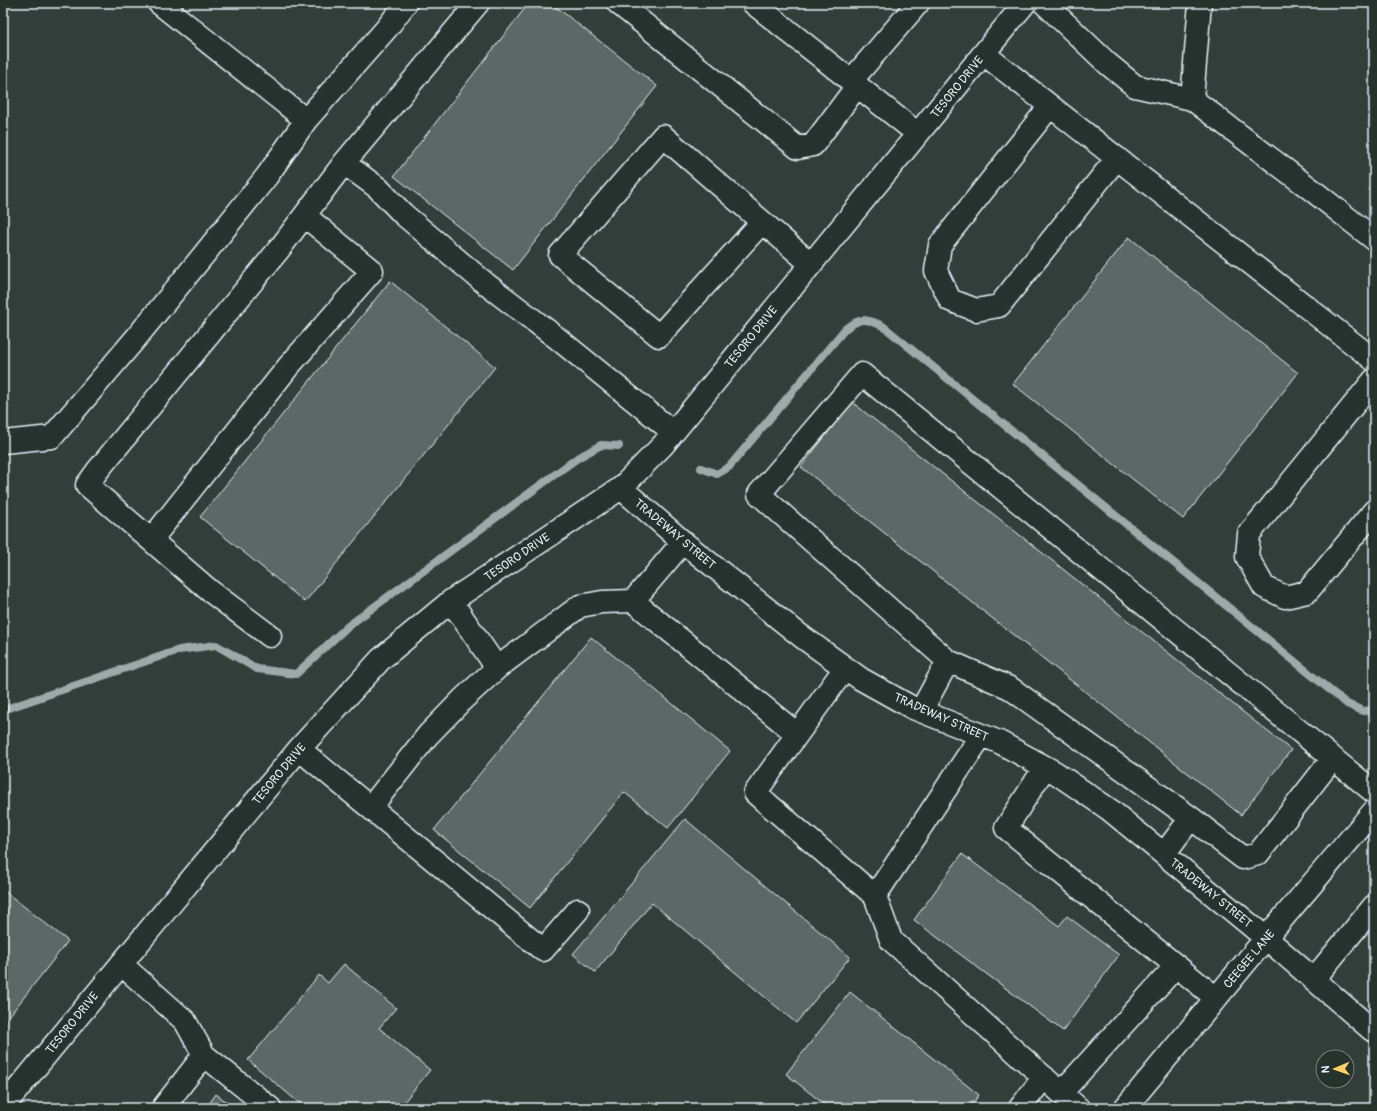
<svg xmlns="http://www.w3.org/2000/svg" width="1377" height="1111" viewBox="0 0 1377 1111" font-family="Pangolin,sans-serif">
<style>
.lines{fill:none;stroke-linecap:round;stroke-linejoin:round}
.stream{stroke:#9ea9ab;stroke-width:8}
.building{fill:#5c6865;stroke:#e8f1f8}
.minor-casing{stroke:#e8f1f8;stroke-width:25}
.minor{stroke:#26332d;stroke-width:22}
.labels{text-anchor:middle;stroke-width:3.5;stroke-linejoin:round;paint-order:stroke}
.street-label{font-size:12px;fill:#e8f1f8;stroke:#26332d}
</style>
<rect width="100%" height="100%" fill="#323e39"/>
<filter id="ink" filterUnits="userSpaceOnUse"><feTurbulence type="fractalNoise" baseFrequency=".025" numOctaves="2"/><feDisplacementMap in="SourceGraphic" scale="8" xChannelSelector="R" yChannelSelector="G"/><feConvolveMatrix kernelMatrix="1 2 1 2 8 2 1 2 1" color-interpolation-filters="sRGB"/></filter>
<g filter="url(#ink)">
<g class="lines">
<path class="stream" d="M701,468L717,474L729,467L845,329C861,317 865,318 883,326L1347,704L1363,711L1374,710
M3,710L179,650L216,645L257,669L296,674L348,626L576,459L601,445L619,446"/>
</g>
<path class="building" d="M529,3H551L657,86L513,270L394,176Z
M841,3H849L846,7Z
M1129,237L1298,373L1183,519L1013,384Z
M390,281L495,367L305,602L200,517Z
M852,402L1291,750L1241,815L801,467Z
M591,637L730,751L668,828L624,792L530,908L434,830Z
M685,819L850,957L796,1023L652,903L595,972L573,954Z
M962,854L1059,926L1067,916L1119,955L1063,1031L914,920Z
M3,890L68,941L3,1024Z
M344,964L396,1008L379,1028L430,1070L399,1108H305L248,1060L319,975L328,983Z
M850,992L979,1095L969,1108H829L786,1074Z
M216,1094L235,1108H206Z"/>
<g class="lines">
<defs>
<path id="minor" d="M159,3L306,120
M618,3L798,148L813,145L857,86
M753,3L918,134
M1044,3L1108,64L1135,86L1192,99
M1200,3L1192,99L1312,190L1374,239
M984,54L1374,360
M851,81L918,3
M1050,106L940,245L936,271L950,300L976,310L999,306L1117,158
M344,163L478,3
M762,222L659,336L560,255L663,136L811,264
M1374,380L1249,534L1247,557L1264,587L1285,597L1307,592L1374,511
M3,442L52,437L136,338L206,252L267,176L306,120L387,28L406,3
M621,488L683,542L801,636L861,679L913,708L999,742L1056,773L1110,810L1266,938L1372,1030
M151,540L288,367L372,271L305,216
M683,542L633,601L797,734
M451,601L497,668
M270,636L210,591L87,485L98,470L280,248L344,163L378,188L403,214L486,284L557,338L673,432
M948,661L759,494L862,374L1374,792
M845,668L755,793L875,896L981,736
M921,711L948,661L1010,688L1191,818L1164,854
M299,749L543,950L578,910
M1045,767L1006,828L1216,998
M371,807L428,735L463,699L497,668L580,606L602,602L633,601
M1191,818L1243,858L1258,854L1333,758
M875,896L891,940L1078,1108
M121,964L185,1021L204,1055
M1314,979L1374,906
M1061,1093L1176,966
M3,1107L299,749L381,659L451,601L621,488L663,445L1025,3
M163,1108L204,1055L270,1108
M1020,1108L1044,1077
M1125,1108L1266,938L1374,811"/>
</defs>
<use href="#minor" class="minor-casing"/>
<use href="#minor" class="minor"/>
</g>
</g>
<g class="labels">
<g class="street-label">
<text transform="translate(957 87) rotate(-51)" y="4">TESORO DRIVE</text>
<text transform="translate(751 337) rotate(-51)" y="4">TESORO DRIVE</text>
<text transform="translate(675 534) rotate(40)" y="4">TRADEWAY STREET</text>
<text transform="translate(517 557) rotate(-34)" y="4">TESORO DRIVE</text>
<text transform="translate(941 717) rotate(24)" y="4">TRADEWAY STREET</text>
<text transform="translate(279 774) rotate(-50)" y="4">TESORO DRIVE</text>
<text transform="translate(1211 893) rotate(39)" y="4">TRADEWAY STREET</text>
<text transform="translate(1249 959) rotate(-50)" y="4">CEEGEE LANE</text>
<text transform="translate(72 1023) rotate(-51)" y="4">TESORO DRIVE</text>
</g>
</g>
<rect width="1377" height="1111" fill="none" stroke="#26332d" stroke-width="16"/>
<rect x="8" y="8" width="1361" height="1095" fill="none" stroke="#e8f1f8" stroke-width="1.5" filter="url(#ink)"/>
<g transform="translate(1335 1069) rotate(268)"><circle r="19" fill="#26332d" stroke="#747f7e"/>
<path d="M0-3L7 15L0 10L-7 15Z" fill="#ffd166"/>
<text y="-6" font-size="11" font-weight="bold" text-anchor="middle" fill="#e8f1f8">N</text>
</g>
</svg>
